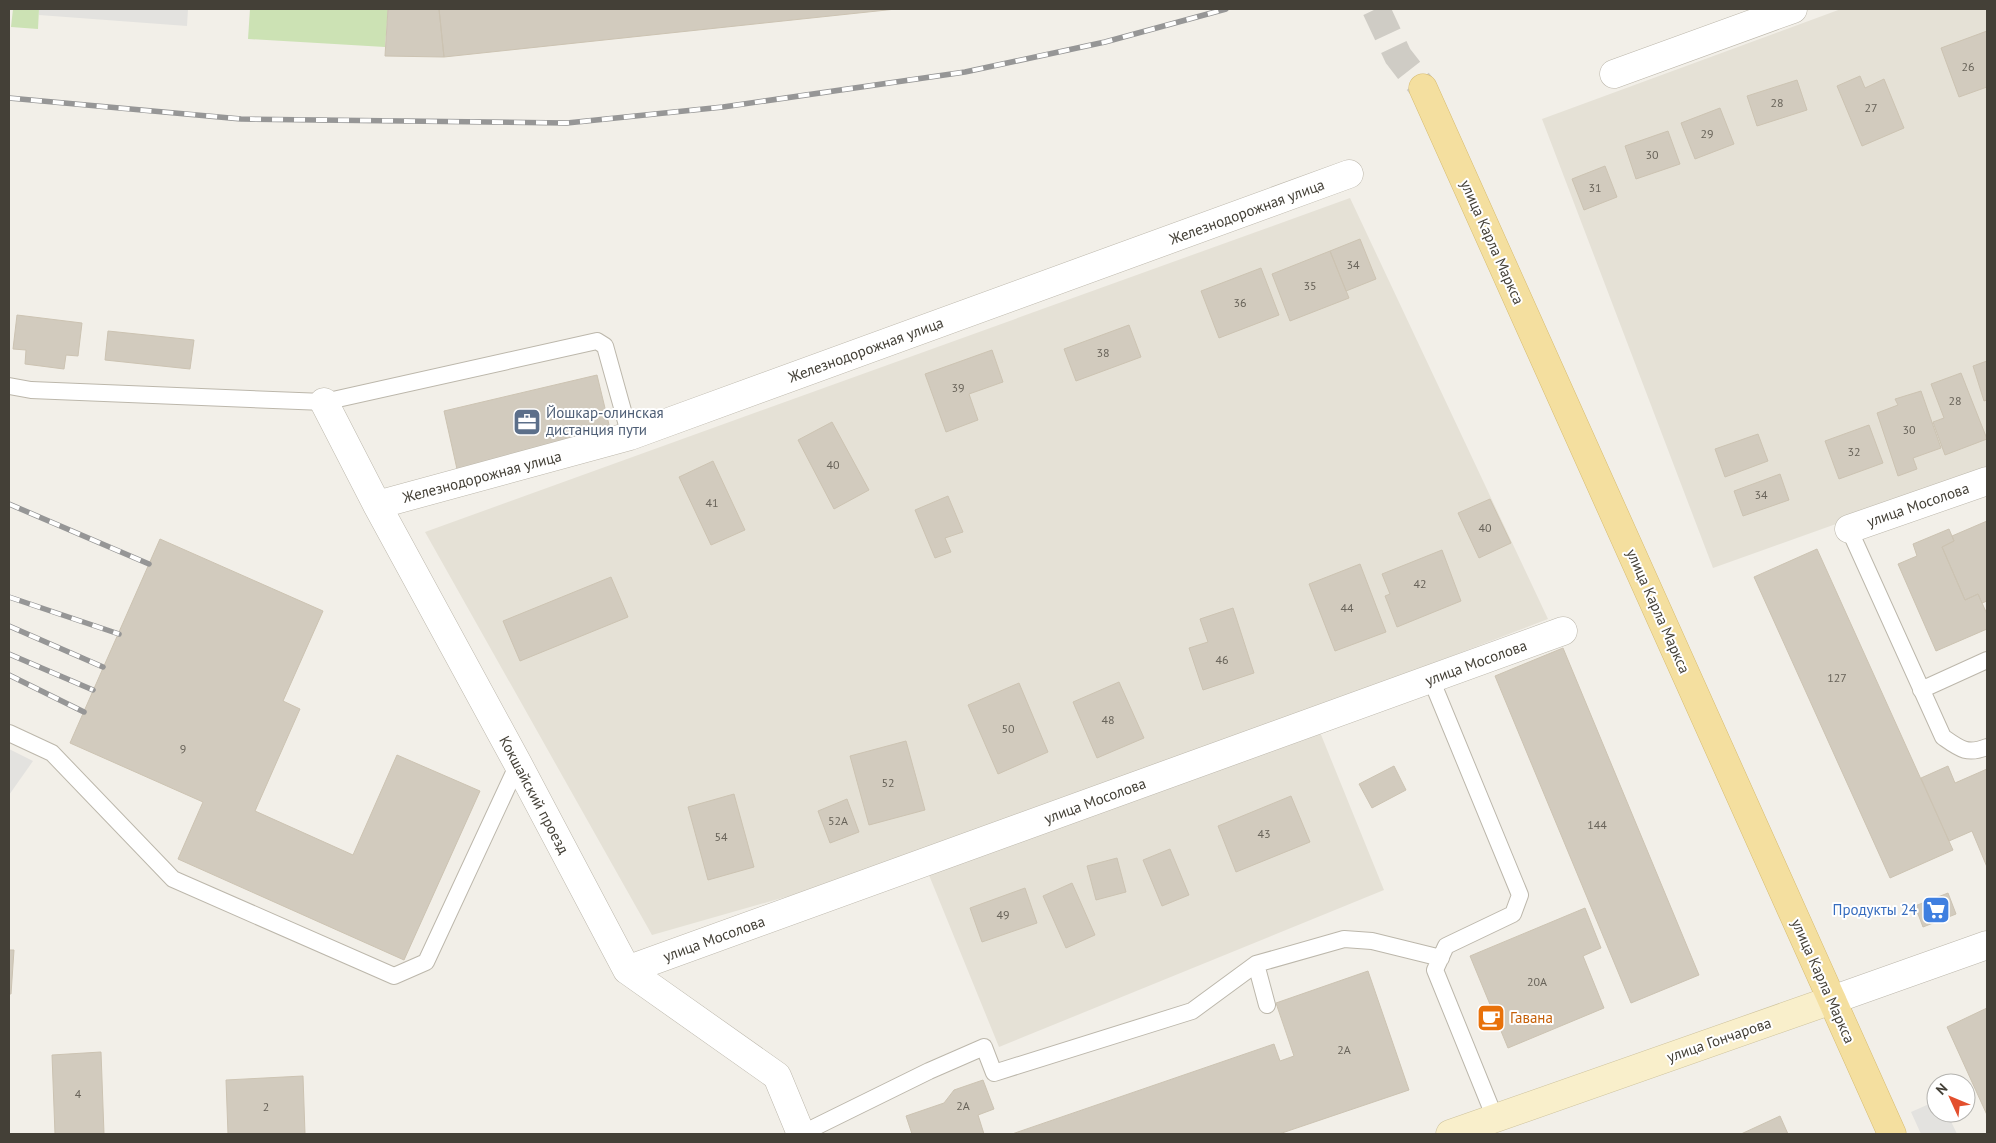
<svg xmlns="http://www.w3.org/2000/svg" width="1996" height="1143" viewBox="0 0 1996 1143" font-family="'PT Sans',sans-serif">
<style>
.residential{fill:#e5e1d6}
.green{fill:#cce2b4}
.parking{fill:#e3e2df}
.building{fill:#d2cbbe;stroke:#ccc3b2}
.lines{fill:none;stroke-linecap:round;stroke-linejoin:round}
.primary-tunnel{stroke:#cfccc5;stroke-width:28;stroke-dasharray:28 14;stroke-linecap:butt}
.lane-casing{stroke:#bcb7ab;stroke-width:18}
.street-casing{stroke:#bcb7ab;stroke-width:29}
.secondary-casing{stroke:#cdc29c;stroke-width:29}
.primary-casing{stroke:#d7bc70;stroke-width:29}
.lane{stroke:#fff;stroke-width:16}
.street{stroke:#fff;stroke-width:28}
.secondary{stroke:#f9efcb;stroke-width:28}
.primary{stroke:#f4df9f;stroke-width:28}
.rail-casing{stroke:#969696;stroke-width:5.5}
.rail{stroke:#fff;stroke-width:4;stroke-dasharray:11;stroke-linecap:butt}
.labels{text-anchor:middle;stroke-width:4;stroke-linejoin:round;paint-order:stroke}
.number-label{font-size:12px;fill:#686359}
.street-label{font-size:15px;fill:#444037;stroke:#fff}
.service-label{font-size:15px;fill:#4e5e75;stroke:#fff;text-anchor:start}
.shop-label{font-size:15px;fill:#366cbe;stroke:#fff;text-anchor:end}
.food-label{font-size:15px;fill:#c56008;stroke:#fff;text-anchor:start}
</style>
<rect width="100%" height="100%" fill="#f2efe8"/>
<path class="residential" d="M1841,9H1987V470L1713,568L1542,119Z
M1350,198L1548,619L1311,710L1384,890L999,1047L922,858L652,935L425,532Z"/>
<path class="green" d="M13,9H39L38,29L11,27Z
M250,9H388L385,47L248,39Z"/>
<path class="parking" d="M39,9H188L187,26L39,15Z
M9,749L33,761L9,795Z
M1936,1101V1113H1947L1957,1134H1921L1911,1112Z"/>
<path class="building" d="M388,9H439L444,57L385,56Z
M439,9H896L444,57Z
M1987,31V87L1959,97L1941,48Z
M1860,76L1865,88L1884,79L1904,128L1862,146L1837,86Z
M1797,80L1807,110L1757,126L1747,96Z
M1720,108L1734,144L1695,159L1681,123Z
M1668,131L1680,164L1636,179L1625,146Z
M1605,166L1617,197L1584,210L1572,179Z
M1360,239L1376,279L1346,291L1330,251Z
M1330,251L1349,298L1290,321L1272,274Z
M1261,268L1279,315L1219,338L1201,291Z
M17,315L82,323L78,356L66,355L64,369L25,364L26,350L13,349Z
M1129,325L1141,357L1076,381L1064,349Z
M108,331L194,340L190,369L105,360Z
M992,350L1003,382L969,394L978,420L946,432L925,374Z
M1987,361V400L1984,401L1973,366Z
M1961,373L1987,439L1945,455L1933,422L1944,418L1931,384Z
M597,375L611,433L457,469L444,411Z
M1921,391L1941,448L1913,458L1917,469L1898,476L1877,413L1898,405L1895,399Z
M832,422L869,490L834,509L798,440Z
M1869,425L1883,463L1839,479L1825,441Z
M1758,434L1768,461L1725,477L1715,449Z
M713,461L745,530L711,545L679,477Z
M1780,474L1789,500L1743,516L1734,491Z
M948,496L963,532L945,538L951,552L935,558L915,510Z
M1490,499L1511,543L1479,558L1458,513Z
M1987,521V601L1982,603L1978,594L1965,600L1942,547L1954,541L1952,536Z
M1949,529L1954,541L1942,547L1965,600L1978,594L1987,614V629L1936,651L1898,564L1917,556L1913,544Z
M160,539L323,611L283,701L300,709L255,811L353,855L397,755L480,791L404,960L178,859L203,802L70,743Z
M1817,549L1953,850L1890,878L1754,577Z
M1442,550L1461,601L1397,627L1385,596L1390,594L1382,574Z
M1360,564L1386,632L1335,651L1309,584Z
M611,577L628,617L520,661L503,621Z
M1233,608L1254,673L1203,690L1189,648L1208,642L1200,619Z
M1563,648L1699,975L1631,1003L1495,676Z
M1119,682L1144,738L1097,758L1073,702Z
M1019,683L1048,752L998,774L968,705Z
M906,741L925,810L869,825L850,756Z
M1394,766L1406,790L1372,808L1359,784Z
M1948,766L1955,783L1987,769V867L1972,831L1949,841L1921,778Z
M734,794L754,867L708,880L688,807Z
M1291,796L1310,842L1236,872L1218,826Z
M847,799L859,832L830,843L818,811Z
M1170,849L1189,895L1162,906L1143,860Z
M1117,858L1126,892L1096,900L1087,866Z
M1072,883L1095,935L1066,948L1043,896Z
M1025,888L1037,923L982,942L970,908Z
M1948,893L1956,914L1923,927L1915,906Z
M1585,908L1601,948L1583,956L1604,1008L1508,1048L1470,956Z
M9,950H14L11,994H9Z
M1368,971L1409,1090L1279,1134H1012L1274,1044L1280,1061L1294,1056L1276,1003Z
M1987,1008V1115L1947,1027Z
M101,1052L104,1134H55L52,1055Z
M303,1076L305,1134H228L226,1080Z
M983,1080L994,1109L978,1115L984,1134H912L906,1116L944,1103L954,1090Z
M1780,1116L1788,1134H1741Z"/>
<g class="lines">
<path class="primary-tunnel" d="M1376,9L1398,56L1423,88"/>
<defs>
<path id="lane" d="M9,386L31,390L324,402L597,341L605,346L630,436
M1849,529L1943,737C1960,749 1967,755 1987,747
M1431,679L1520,895L1513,914L1446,946L1435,970L1495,1118
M1921,690L1987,660
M9,733L52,753L173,879L394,976L426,962L518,764
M1256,964L1267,1005
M801,1134L929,1071L984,1047L994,1073L1192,1011L1256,964L1344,939L1372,941L1441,958"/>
<path id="street" d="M1614,74L1793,9
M324,402L377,505L518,764L627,970L777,1076L801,1134
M377,505L630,436L1349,174
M1849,529L1987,481
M627,970L1563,631
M1832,1000L1987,945"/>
<path id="secondary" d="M1450,1134L1832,1000"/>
<path id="primary" d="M1423,88L1892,1134"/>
</defs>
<use href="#lane" class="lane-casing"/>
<use href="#street" class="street-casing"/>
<use href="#secondary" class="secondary-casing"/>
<use href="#primary" class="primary-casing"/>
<use href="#lane" class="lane"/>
<use href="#street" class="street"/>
<use href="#secondary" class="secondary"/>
<use href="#primary" class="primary"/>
<defs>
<path id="rail" d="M9,98L241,119L567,123L723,107L965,72L1105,42L1226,9
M9,504L149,564
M9,597L119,634
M9,626L103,667
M9,654L93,690
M9,675L84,712"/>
</defs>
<use href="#rail" class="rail-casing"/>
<use href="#rail" class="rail"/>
</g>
<defs>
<symbol id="office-square" viewBox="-11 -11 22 22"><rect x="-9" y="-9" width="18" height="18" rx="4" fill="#5c6f8a" stroke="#fff"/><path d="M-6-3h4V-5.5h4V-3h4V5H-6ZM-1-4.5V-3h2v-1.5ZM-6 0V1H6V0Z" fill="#fff"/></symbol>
<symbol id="supermarket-square" viewBox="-11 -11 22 22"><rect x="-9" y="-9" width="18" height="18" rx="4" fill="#3f7fe0" stroke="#fff"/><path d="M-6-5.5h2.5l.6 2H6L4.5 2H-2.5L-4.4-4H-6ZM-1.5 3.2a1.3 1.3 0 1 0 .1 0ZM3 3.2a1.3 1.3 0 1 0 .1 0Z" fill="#fff"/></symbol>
<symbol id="cafe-square" viewBox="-11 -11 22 22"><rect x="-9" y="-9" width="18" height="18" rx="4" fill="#e8710a" stroke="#fff"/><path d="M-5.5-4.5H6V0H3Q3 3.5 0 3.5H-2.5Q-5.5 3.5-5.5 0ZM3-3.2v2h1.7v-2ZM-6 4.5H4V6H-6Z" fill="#fff"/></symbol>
</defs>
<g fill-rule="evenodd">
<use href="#office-square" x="511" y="406" width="32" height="32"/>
<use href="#supermarket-square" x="1920" y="894" width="32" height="32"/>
<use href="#cafe-square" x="1475" y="1002" width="32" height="32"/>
</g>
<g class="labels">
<g class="number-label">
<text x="1968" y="71">26</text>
<text x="1777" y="107">28</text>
<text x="1871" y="112">27</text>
<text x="1707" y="138">29</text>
<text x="1652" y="159">30</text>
<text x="1595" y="192">31</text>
<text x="1353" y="269">34</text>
<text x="1310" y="290">35</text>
<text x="1240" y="307">36</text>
<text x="1103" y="357">38</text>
<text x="958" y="392">39</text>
<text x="1955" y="405">28</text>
<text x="1909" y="434">30</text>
<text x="1854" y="456">32</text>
<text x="833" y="469">40</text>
<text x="1761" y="499">34</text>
<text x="712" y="507">41</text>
<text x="1485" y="532">40</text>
<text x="1420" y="588">42</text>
<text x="1347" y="612">44</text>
<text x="1222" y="664">46</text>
<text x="1837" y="682">127</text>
<text x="1108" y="724">48</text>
<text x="1008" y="733">50</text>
<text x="183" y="753">9</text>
<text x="888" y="787">52</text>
<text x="838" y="825">52А</text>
<text x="1597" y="829">144</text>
<text x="1264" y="838">43</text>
<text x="721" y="841">54</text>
<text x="1003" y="919">49</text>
<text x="1537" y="986">20А</text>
<text x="1344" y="1054">2А</text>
<text x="78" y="1098">4</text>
<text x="963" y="1110">2А</text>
<text x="266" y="1111">2</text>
</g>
<g class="street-label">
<text transform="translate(1247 212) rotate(-20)" y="5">Железнодорожная улица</text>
<text transform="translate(1492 242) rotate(66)" y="5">улица Карла Маркса</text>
<text transform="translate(866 350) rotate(-20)" y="5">Железнодорожная улица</text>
<text transform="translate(482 477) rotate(-15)" y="5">Железнодорожная улица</text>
<text transform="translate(1918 505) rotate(-19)" y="5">улица Мосолова</text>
<text transform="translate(1658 611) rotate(66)" y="5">улица Карла Маркса</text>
<text transform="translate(1476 663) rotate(-20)" y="5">улица Мосолова</text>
<text transform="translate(534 795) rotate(62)" y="5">Кокшайский проезд</text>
<text transform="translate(1095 801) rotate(-20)" y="5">улица Мосолова</text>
<text transform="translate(714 939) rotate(-20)" y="5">улица Мосолова</text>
<text transform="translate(1823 981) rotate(66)" y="5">улица Карла Маркса</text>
<text transform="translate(1719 1040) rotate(-19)" y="5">улица Гончарова</text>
</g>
<g class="service-label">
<text x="546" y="418">Йошкар-олинская<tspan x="546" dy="17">дистанция пути</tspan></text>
</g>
<g class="shop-label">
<text x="1917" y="915">Продукты 24</text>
</g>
<g class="food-label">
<text x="1510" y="1023">Гавана</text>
</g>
</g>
<rect width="1996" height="1143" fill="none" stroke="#444037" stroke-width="20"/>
<g transform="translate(1951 1098) rotate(314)"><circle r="24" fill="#ffffff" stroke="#b4b3af"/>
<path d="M0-4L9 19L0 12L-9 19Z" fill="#e34f2d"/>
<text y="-8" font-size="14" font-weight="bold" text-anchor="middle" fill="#444037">N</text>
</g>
</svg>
